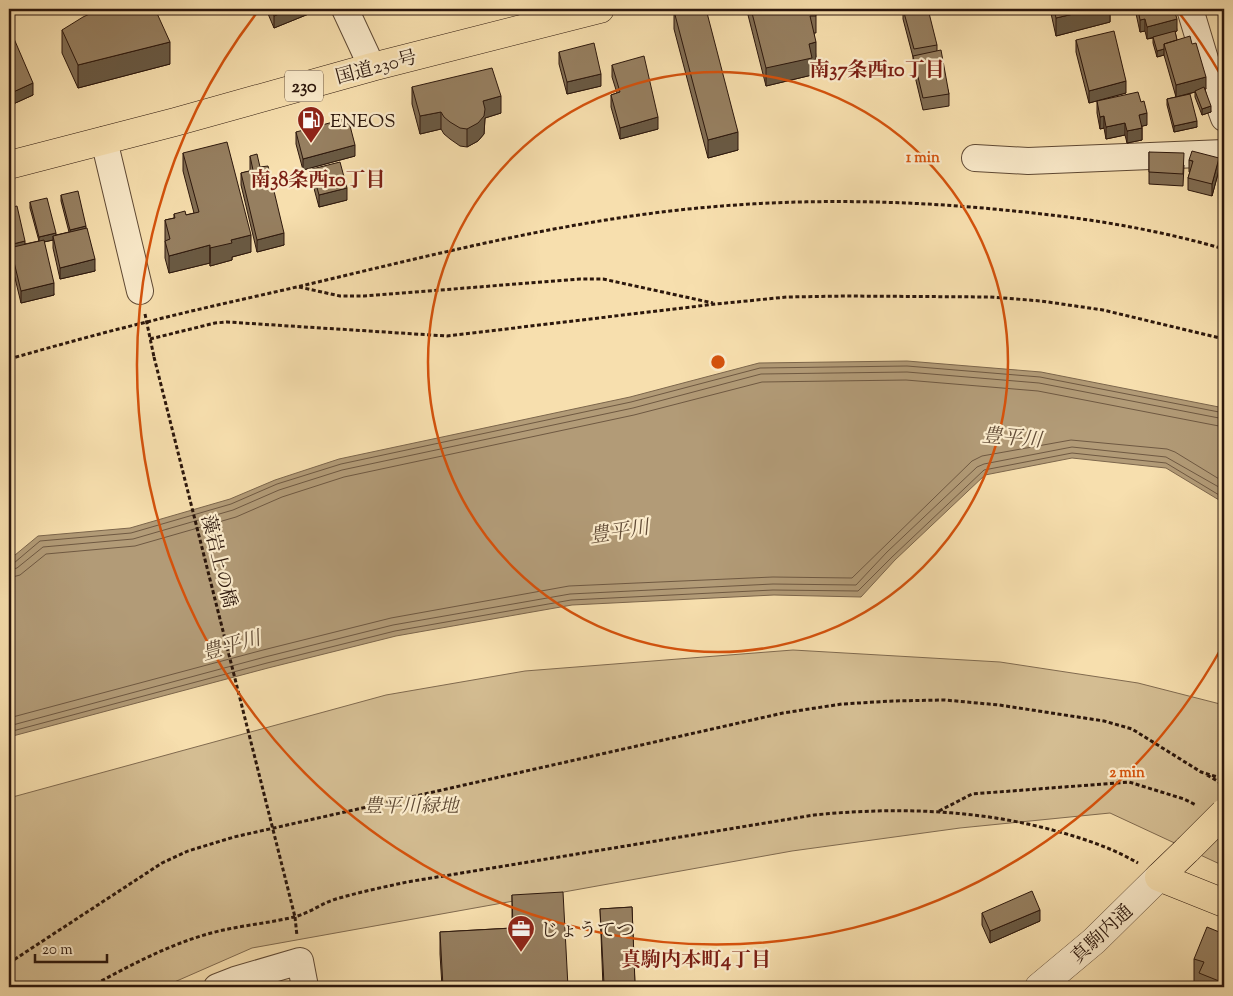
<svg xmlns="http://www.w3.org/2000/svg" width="1233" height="996" viewBox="0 0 1233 996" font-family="'Sorts Mill Goudy','Noto Serif JP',serif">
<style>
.green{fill:#d4bd92;stroke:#806a4f}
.water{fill:#b29b77;stroke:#7c664c}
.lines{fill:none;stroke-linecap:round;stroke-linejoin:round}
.shore{stroke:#6f5942;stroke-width:1}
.minor-casing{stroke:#5f4934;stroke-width:28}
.tertiary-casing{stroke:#5f4934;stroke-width:29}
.primary-casing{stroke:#2c170c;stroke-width:29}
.trunk-casing{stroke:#2c170c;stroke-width:29}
.path{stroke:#2c170c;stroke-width:3;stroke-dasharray:4 2.5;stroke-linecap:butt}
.minor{stroke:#faeaca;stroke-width:26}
.tertiary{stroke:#faeaca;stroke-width:28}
.primary{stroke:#f7dfae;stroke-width:28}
.trunk{stroke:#f7dfae;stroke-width:28}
.primary-bridge-casing{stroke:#2c170c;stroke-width:29;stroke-linecap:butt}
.path-bridge{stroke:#2c170c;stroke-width:3;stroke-dasharray:4 2.5;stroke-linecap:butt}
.primary-bridge{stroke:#f7dfae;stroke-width:28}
.wall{fill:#816d53;stroke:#2c170c}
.shaded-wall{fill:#695943;stroke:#2c170c}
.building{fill:#967f60;stroke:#2c170c}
.ring{fill:none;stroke:#d5520c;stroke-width:2.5}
.labels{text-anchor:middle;stroke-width:4.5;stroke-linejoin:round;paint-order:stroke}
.shield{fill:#faeaca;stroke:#6a5645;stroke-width:1}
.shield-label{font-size:18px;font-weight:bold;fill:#2c170c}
.street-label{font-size:19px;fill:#2c170c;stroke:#faeaca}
.poi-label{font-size:19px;fill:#2c170c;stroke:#faeaca;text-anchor:start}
.park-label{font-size:19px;font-style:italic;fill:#5e4934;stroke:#faeaca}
.neighbourhood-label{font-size:20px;font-weight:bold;fill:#7a1f14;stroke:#faeaca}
.water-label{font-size:20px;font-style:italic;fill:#624c37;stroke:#faeaca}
.centre{fill:#d5520c;stroke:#faeaca;stroke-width:2.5}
.ring-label{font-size:15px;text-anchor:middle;font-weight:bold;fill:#d5520c;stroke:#faeaca;stroke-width:4.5;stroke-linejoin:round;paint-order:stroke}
</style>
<rect width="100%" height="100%" fill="#f7dfae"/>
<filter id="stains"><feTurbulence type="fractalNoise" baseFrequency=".004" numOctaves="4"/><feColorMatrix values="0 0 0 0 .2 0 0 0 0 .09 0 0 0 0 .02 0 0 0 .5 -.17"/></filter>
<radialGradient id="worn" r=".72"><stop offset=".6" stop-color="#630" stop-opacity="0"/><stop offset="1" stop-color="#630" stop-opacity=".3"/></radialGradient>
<path class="green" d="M793,650L1000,662L1138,683L1224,705V866L1110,813L960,828L792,851L252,948L163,987H9V798L386,695L525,671Z"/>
<path class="water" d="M907,361L1041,372L1224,408V503L1166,468L1072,458L985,475L895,560L861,597L774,595L572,605L396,636L268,668L9,737V560L38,536L130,528L230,499L275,480L339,459L630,397L759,363Z"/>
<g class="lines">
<path class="shore" d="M9,564L14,563L40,541L131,533L231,504L277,484L341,464L631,402L760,368L907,366L1040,377L1224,413
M9,570L17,568L43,547L133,539L233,510L279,490L342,470L633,408L761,374L907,372L1039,383L1224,419
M9,578L20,575L46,554L135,546L236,517L282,497L344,477L634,415L762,382L906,380L1038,391L1224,427
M9,718L263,650L391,618L569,586L773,577L852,578L972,461L982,456L1071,440L1167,449L1175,452L1224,482
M9,726L265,657L393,625L570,594L773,584L856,585L887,552L977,467L984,464L1072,447L1166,457L1224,490
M9,732L267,663L395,631L571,600L773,590L858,591L892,557L984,470L1072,453L1166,463L1224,498"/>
<defs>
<path id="minor" d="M345,9L372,67
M1190,9L1217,99L1224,118
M104,140L140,291
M975,158L1028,161L1224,153
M217,987L235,980L300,961L305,987"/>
<path id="tertiary" d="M1039,987L1094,941L1159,877"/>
<path id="primary" d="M1188,849L1159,877L1224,903"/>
<path id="trunk" d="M9,165L175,122L372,67L600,9"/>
</defs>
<use href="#minor" class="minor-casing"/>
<use href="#tertiary" class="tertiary-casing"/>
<use href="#primary" class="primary-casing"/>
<use href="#trunk" class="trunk-casing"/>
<path class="path" d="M299,287L340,296H364L580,279H603L713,303
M145,314L154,357
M150,339L215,323L227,322L447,336L716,304L787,297L846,296L990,297L1041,301L1103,310L1224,339
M9,359C55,346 101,333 147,322C205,307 264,295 322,281C427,256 532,230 639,215C760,198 883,198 1004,210C1080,217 1152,228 1224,249
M1207,775L1224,785
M939,811L972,794L1129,782L1184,799L1196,805
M295,917L297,936
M9,963L162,863L188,851L234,837L783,713L842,704L893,701L945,700L999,705L1104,721L1132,729L1201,772L1224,779
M90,987C131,965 173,942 219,931C244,925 270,923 294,917C310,913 322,903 336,899C360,892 384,887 407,882L814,815C895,807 977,809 1056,831C1085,839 1112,848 1138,863"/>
<use href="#minor" class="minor"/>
<use href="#tertiary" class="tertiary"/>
<use href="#primary" class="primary"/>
<use href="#trunk" class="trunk"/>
<defs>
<path id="primary-bridge" d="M1188,849L1224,813"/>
</defs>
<use href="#primary-bridge" class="primary-bridge-casing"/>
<path class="path-bridge" d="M154,357L295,917"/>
<use href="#primary-bridge" class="primary-bridge"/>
</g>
<path class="wall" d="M266,9H311V13L274,28Z
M748,9H814L816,16V33H814L816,59L812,61V75L766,86L748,15Z
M903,9L937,45V51L949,94V106L923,110L913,68V57L903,19Z
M1050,9H1110V22L1056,36Z
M1135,9H1174L1177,31L1175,32L1177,40L1206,89H1205L1211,112L1202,115L1195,97V92L1185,95L1197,127L1174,132L1167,105V99L1176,97L1164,55L1157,57L1153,43V38L1147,39L1145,31L1140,32Z
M674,11L738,150L708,158L674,29Z
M9,27L33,95L11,105L9,100Z
M62,30L170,64L78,88L62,53Z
M1076,40L1126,93L1089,103L1076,52Z
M559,52L601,86L567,94L559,64Z
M612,65L658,129L620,139L611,107V95L617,93L612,77Z
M412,87L501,113L485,118L484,134L478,141L467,147L460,146L450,139L444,134L441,129L420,134L412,104Z
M1097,101L1147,125L1142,126V140L1127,143L1125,135L1106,139L1104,128L1100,129L1097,113Z
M296,132L355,156L303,170L296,144Z
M1149,152L1184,165L1183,186L1149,184Z
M183,153L251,252L232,257V260L210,266V263L169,273L165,258V220L174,218V214L186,215L194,213L183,171Z
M250,156L260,167L284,245L257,252L241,185V173L250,171Z
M1189,160L1219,170L1212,196L1188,190V178L1190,172H1189Z
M312,169L347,200L319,207L312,181Z
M61,195L86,228L95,271L60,279L53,248V240L44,242L54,295L21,303L14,274L9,276V208L25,244L39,241L30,208V202L56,235L69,232L61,201Z
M512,895L568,987H442L440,954V932L512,928Z
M632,907L635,987H603L600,909Z
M982,913L1040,921L990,943L982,925Z
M1224,934V987H1194V959Z"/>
<path class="shaded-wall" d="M291,9H311V13L274,28V16Z
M950,9H962L950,12Z
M1095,9H1110V22L1056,36V18Z
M1145,19V31L1140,32V20Z
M1177,19V31L1147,39V27Z
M170,42V64L78,88V65Z
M816,42V59L812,61V75L766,86V68L809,44Z
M1164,49V55L1157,57V51Z
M601,74V86L567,94V82Z
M1206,77V89L1176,97V85Z
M1126,81V93L1089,103V91Z
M33,83V95L11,105V93Z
M501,96V113L485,118L484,134L478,141L467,147V129L483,101Z
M1211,106V112L1202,115V109Z
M441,112V129L420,134V116Z
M1147,113V125L1139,127V115Z
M1104,116V128L1100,129V117Z
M658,117V129L620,139V128Z
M1197,121V127L1174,132V126Z
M1125,123V135L1106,139V127Z
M1142,128V140L1127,143V131Z
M738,132V150L708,158V140Z
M355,145V156L303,170V159Z
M1219,158V170L1212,196V184Z
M347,188V200L319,207V195Z
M86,226V232L70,236V230Z
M56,233V239L53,236V240L39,243V237Z
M284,233V245L257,252V240Z
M251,235V252L232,257V260L210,266V248L231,240Z
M25,241V247L9,251V245Z
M210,245V263L169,273V256Z
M95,259V271L60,279V268Z
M14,262V274L9,276V264Z
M54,283V295L21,303V291Z
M1040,910V921L990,943V931Z"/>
<path class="building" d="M100,9H155L170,42L78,65L62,30L83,17Z
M271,9H291L274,16Z
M685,9H706L738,132L708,140L674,11Z
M751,9H814L816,16H810L816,42L809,44L812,58L766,68Z
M903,9H928L937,45L914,49Z
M1054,9H1095L1056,18Z
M1138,9H1174L1177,19L1147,27L1145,19L1140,20Z
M9,27L33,83L11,93L9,88Z
M1114,31L1126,81L1089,91L1076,40Z
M1175,31L1177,40L1164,44V49L1157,51L1153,37Z
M1190,36L1192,44L1196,43L1206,77L1176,85L1164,44Z
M594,43L601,74L567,82L559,52Z
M941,50L949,94L923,98L913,56Z
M644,56L658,117L620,128L611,95L620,92L612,65Z
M492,68L501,96L483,101L485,109L484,116L478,123L467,129L460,128L450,122L444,117L441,112L420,116L412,87Z
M1204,87L1211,106L1202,109L1195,91Z
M1138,92L1141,102L1144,101L1147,113L1139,115L1142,128L1127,131L1125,123L1106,127L1104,116L1100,117L1097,101Z
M1190,94L1197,121L1174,126L1167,99Z
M348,118L355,145L303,159L296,132Z
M227,142L251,235L231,240L232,243L210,248V245L169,256L165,241L170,239L165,220L175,218L174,214L185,211L186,215L199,212L183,153Z
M1192,151L1219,158L1212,184L1188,178L1193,161L1189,160Z
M1149,152L1184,153L1183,174L1149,172Z
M257,154L260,167L268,166L284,233L257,240L241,173L253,170L250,156Z
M340,162L347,188L319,195L312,169Z
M78,191L86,226L70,230L61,195Z
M47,198L56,233L39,237L30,202Z
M17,206L25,241L9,245V208Z
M87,228L95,259L60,268L53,236Z
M44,240L54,283L21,291L14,262L9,264V248Z
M1032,891L1040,910L990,931L982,913Z
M563,892L568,987H443L440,932L513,928L512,895Z
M632,907L635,983L604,984L600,909Z
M1207,927L1224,934V983L1199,973L1204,962L1194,959Z"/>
<g class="ring">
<circle cx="718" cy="362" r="290"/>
<path d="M1222 647A579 579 0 1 1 259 10M1177 10A579 579 0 0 1 1222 77"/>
</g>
<defs>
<symbol id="fuel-pin" viewBox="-11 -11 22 30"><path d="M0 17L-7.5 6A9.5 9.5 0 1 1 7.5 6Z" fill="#8f2418" stroke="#faeaca"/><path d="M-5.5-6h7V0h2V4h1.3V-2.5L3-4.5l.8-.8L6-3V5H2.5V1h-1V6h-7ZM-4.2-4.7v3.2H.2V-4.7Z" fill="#fff"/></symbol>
<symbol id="office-pin" viewBox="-11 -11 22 30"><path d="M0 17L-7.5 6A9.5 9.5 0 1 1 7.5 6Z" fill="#8f2418" stroke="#faeaca"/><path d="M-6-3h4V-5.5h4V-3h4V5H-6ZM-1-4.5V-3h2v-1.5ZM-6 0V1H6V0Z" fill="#fff"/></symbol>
</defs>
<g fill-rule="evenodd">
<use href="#fuel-pin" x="295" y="104" width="32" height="43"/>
<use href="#office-pin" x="505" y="913" width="32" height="43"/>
</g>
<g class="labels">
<rect class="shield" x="285" y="70.5" width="38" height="31" rx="4"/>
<g class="shield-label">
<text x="304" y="92">230</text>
</g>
<g class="street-label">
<text transform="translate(376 66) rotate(-15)" y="7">国道230号</text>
<text transform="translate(220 561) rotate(76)" y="7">藻岩上の橋</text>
<text transform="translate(1101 933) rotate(-43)" y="7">真駒内通</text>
</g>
<g class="poi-label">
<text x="330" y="127">ENEOS</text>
<text x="540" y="936">じょうてつ</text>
</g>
<g class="park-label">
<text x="411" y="812">豊平川緑地</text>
</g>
<g class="neighbourhood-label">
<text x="877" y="76">南37条西10丁目</text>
<text x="318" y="186">南38条西10丁目</text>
<text x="696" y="966">真駒内本町4丁目</text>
</g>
<g class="water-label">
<text transform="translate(1012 437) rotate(5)" y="7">豊平川</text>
<text transform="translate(619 531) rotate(-9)" y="7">豊平川</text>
<text transform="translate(231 645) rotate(-16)" y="7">豊平川</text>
</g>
</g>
<circle cx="718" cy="362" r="8" class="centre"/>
<g class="ring-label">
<text x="923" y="162">1 min</text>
<text x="1127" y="777">2 min</text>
</g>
<rect width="1233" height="996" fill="none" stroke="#f7dfae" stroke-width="30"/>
<rect x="10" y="10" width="1213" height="976" fill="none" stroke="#2c170c" stroke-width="2.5"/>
<rect x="15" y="15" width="1203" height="966" fill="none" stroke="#2c170c"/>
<path d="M35 954v8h72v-8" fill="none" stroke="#2c170c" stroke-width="2.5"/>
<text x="42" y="954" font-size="15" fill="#2c170c" stroke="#faeaca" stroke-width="4" paint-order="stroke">20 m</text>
<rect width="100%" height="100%" filter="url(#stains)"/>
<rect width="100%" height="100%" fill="url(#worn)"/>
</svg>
